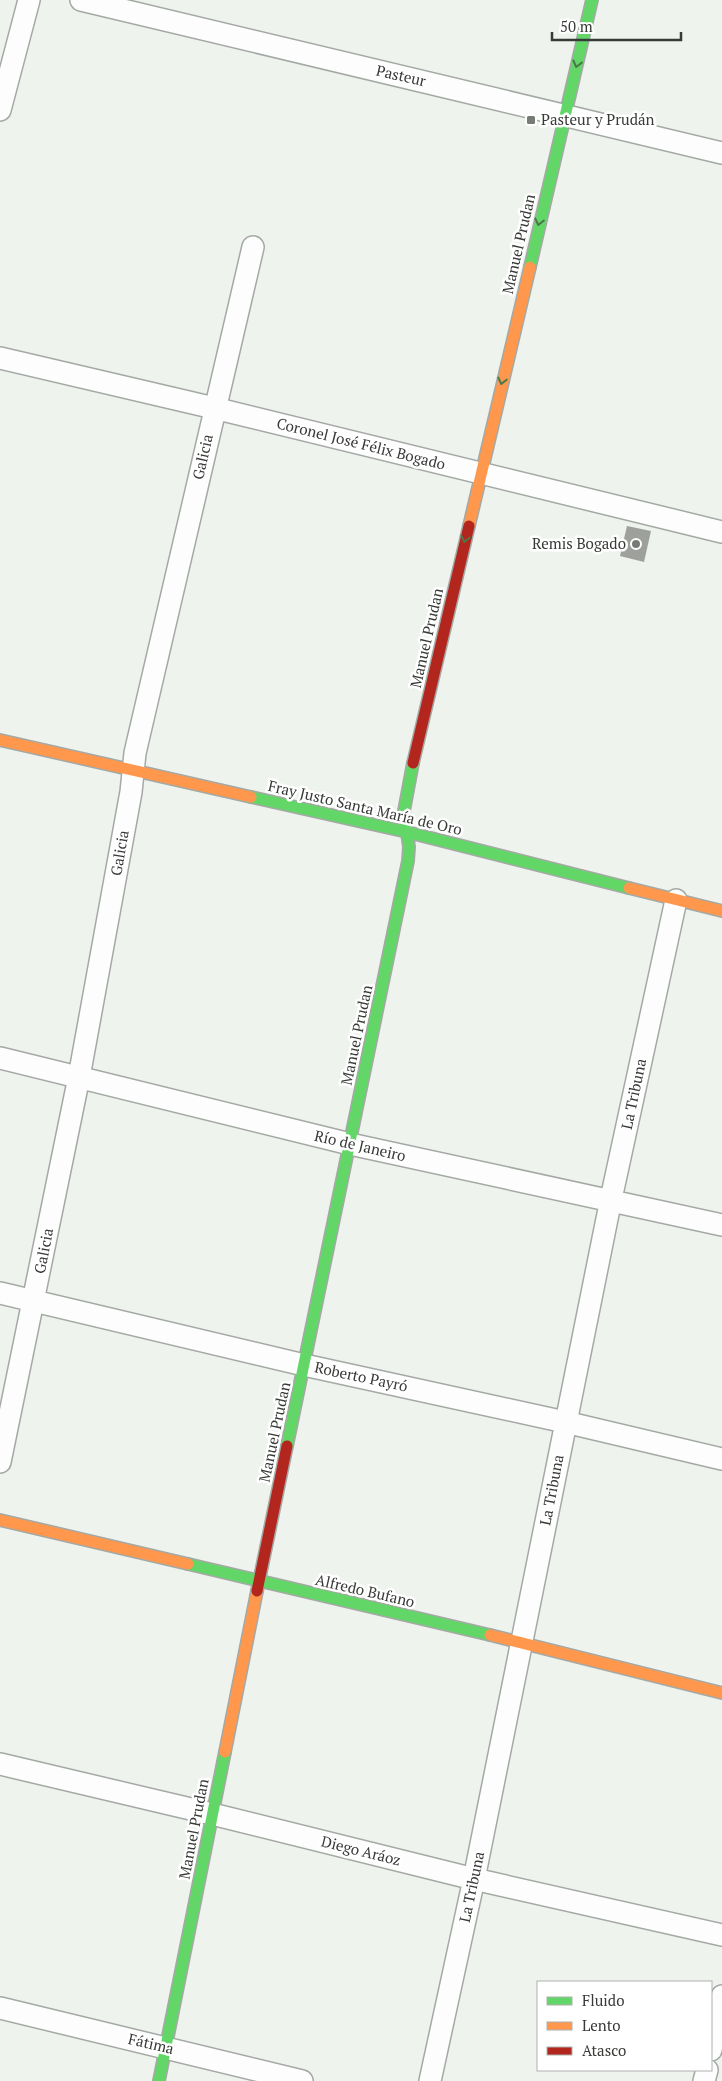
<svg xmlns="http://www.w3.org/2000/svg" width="722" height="2081" viewBox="0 0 722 2081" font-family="'PT Serif',serif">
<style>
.building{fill:#9ea09c}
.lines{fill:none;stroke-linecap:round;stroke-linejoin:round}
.street-casing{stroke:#a5a9a5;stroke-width:24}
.fast-casing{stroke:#a5a9a5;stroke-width:14}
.slow-casing{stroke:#a5a9a5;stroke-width:14}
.jam-casing{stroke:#a5a9a5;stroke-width:14}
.street{stroke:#fcfdfc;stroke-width:21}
.fast{stroke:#63d668;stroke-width:11}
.slow{stroke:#ff974d;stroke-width:11}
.jam{stroke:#b3261e;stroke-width:11}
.oneway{stroke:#49784a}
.poi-dot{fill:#777b76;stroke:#fff;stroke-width:2}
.labels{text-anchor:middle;stroke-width:5;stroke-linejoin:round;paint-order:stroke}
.street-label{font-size:15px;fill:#373a36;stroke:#fff}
.poi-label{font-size:15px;fill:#373a36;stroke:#fff;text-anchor:start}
</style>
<rect width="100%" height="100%" fill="#eef3ed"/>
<path class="building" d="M627,526L651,531L644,562L620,556Z"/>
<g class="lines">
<defs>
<path id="street" d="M81,0L722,153
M0,110L29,0
M0,358L214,408L722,532
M0,1058L350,1144L722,1225
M0,1293L304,1365L565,1422L722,1459
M0,1462L79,1077L131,792L135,753L253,247
M0,1764L212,1814L474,1879L722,1935
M0,2008L302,2081
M711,2050L722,1996
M430,2081L474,1879L611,1199L676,900
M704,2081L707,2070"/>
<path id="fast" d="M530,267L592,0
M251,797L407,832L629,888
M287,1446L408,861L409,847L404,811L413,763
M188,1564L490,1635
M159,2081L225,1752"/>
<path id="slow" d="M469,526L530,267
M0,740L251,797
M629,888L722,911
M0,1520L188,1564
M490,1635L722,1693
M225,1752L257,1591"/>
<path id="jam" d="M413,763L469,526
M257,1591L287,1446"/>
</defs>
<use href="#street" class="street-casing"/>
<use href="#fast" class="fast-casing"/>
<use href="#slow" class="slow-casing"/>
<use href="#jam" class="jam-casing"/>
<use href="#street" class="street"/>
<use href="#fast" class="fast"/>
<use href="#slow" class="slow"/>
<use href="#jam" class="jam"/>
</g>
<defs><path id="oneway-chevron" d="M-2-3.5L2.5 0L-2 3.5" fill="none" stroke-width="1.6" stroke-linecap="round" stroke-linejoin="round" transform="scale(1.25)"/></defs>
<g class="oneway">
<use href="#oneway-chevron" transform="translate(577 64) rotate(104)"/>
<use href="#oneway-chevron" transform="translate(539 222) rotate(103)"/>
<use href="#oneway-chevron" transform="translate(502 381) rotate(103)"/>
<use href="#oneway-chevron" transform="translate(465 539) rotate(103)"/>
</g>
<g class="poi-dot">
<rect x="526" y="115" width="10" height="10" rx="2.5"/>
<circle cx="636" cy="544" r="5"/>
</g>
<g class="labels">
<g class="street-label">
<text transform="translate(401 76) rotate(13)" y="5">Pasteur</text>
<text transform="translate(519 244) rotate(-77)" y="5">Manuel Prudan</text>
<text transform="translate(361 444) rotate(14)" y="5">Coronel José Félix Bogado</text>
<text transform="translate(203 457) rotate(-77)" y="5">Galicia</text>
<text transform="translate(427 638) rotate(-77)" y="5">Manuel Prudan</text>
<text transform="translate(365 808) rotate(13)" y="5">Fray Justo Santa María de Oro</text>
<text transform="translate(120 853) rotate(-80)" y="5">Galicia</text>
<text transform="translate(357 1035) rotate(-78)" y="5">Manuel Prudan</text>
<text transform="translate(634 1094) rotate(-78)" y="5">La Tribuna</text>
<text transform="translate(360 1146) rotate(13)" y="5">Río de Janeiro</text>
<text transform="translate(44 1251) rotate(-79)" y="5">Galicia</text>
<text transform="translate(361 1377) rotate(12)" y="5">Roberto Payró</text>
<text transform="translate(275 1432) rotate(-78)" y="5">Manuel Prudan</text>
<text transform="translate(552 1490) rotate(-79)" y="5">La Tribuna</text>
<text transform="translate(365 1591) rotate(13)" y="5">Alfredo Bufano</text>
<text transform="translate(194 1829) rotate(-79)" y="5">Manuel Prudan</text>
<text transform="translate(361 1851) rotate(14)" y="5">Diego Aráoz</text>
<text transform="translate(472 1887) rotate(-78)" y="5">La Tribuna</text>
<text transform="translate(151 2044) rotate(13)" y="5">Fátima</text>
</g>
<g class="poi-label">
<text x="541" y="125">Pasteur y Prudán</text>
<text x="626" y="549" text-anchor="end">Remis Bogado</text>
</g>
</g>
<rect x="537" y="1981" width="175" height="90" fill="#ffffff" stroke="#afb0af"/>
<rect x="547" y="1997" width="25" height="8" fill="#63d668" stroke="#afb0af"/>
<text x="582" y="2006" font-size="15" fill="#373a36">Fluido</text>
<rect x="547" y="2022" width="25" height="8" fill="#ff974d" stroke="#afb0af"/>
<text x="582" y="2031" font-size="15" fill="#373a36">Lento</text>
<rect x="547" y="2047" width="25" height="8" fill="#b3261e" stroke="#afb0af"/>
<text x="582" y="2056" font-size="15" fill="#373a36">Atasco</text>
<path d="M552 32v8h129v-8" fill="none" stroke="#373a36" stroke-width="2.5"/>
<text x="560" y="32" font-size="15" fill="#373a36" stroke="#ffffff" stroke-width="4" paint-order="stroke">50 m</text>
</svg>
